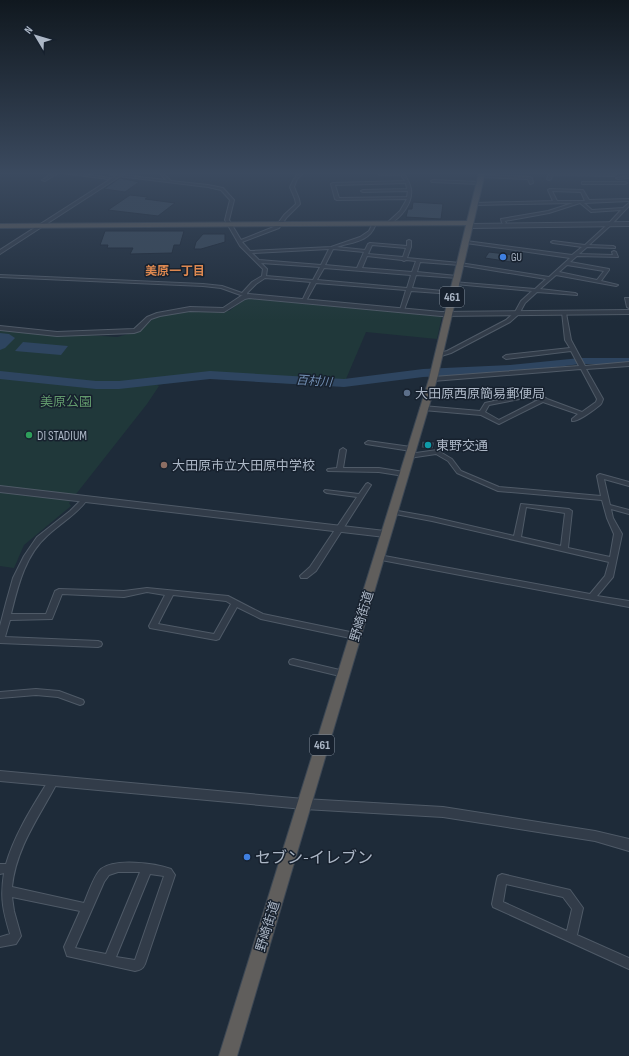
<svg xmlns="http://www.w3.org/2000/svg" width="629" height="1056" viewBox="0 0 629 1056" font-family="'Sofia Sans Condensed','Noto Sans JP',sans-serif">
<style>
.green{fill:#20383a}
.water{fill:#2e4560}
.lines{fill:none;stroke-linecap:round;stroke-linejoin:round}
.river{fill:#2e4560;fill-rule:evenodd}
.building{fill:#394959;stroke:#192330}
.minor-casing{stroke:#4f5a67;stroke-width:2}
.tertiary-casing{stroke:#4f5a67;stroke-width:2}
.trunk-casing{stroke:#3c4754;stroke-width:2}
.minor{fill:#323c49;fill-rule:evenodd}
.tertiary{fill:#323c49;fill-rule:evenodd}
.trunk{fill:#605e5c;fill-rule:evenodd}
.shop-dot{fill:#3f7fe0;stroke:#17212e;stroke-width:1.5}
.service-dot{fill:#5c6f8a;stroke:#17212e;stroke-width:1.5}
.leisure-dot{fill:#2e9e5b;stroke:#17212e;stroke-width:1.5}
.culture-dot{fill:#0f9aa8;stroke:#17212e;stroke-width:1.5}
.education-dot{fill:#8d6e63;stroke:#17212e;stroke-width:1.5}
.labels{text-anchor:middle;stroke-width:3;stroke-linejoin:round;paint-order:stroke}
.far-poi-label{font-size:11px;fill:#acb7c6;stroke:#17212e;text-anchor:start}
.far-neighbourhood-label{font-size:12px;font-weight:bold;fill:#dd8850;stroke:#17212e}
.shield{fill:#17212e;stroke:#7f8a98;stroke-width:1}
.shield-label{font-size:12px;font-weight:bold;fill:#acb7c6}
.far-water-label{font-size:12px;font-style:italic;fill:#718eb2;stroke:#17212e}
.poi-label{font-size:13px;fill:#acb7c6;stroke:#17212e;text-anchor:start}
.park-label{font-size:13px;fill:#61996c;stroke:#17212e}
.street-label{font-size:13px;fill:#acb7c6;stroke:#17212e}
.near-poi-label{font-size:16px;fill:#acb7c6;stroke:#17212e;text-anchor:start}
</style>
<rect width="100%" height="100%" fill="#1e2b39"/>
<path class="green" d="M248,297L442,316L437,339L366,332L343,386H318L207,377L157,385L159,386L147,404L69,503L71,506L24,545L14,568L0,566V329L117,337L139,331L154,318L160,316L197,310L229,311Z"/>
<path class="water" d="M0,333L9,334L15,338L5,348L0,350Z
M23,342L68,346L61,355L15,351Z"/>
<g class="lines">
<path class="river" d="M580,358H629V364H580L510,373L423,377L344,387L210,379L119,389H96L0,379V371L96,381H119L210,371L344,379L423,369L510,365Z"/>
</g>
<path class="building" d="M120,178L139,182L125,192L104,189Z
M130,195L148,197L145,199L175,203L158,216L108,210Z
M413,202L443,204L441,219L406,217L408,209H412Z
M105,231H184L180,245H174L172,253L130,254L133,248H107L108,245H100Z
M203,234H225V242L201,249H194L196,242Z
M489,252L522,256L518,263L485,258Z
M422,441L435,442L433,449L421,448Z"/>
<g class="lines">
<defs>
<path id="minor" d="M53,173H58L45,181L42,180Z
M63,173H76L110,178L108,179Z
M159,173H163L171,181L208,185L223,188L234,200L229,220L241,240L276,226L284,215L296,204L295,199L290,187L294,179L299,173H303L297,179L294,187L299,199L300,204L287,217L279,228L242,242L250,251L331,247L360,237L369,231L372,225H373L375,226C369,242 352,242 337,247L365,250L368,244L370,243L407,246V241L409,240L411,241V247L407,258L460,263L549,277L570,258L466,243L464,242L466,241L572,255L582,247L553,243L551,242L553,241L585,245L609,223L621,210L591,212L580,203L549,213L505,221L506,223L504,224L502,223L501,219L548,211L573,203L475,205H474V203L553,201L548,190L550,189L583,190L589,200L629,199V201L584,203L592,210L623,208L629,203V206L611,225L589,245L613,246L615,247V248L587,247L579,254L613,255L612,252L614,251L616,252L618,257L577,256L570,262L609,269V270L601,281L618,285L616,286L556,275L540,289L575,293L577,294V295L537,292L525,303L519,314L510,322L451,353L438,357L435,355L436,354L447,351L506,320L515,312L521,301L532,291L455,284H453V282L535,289L546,279L460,265L420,262L417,272L457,276L459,277L457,278L416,275L412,288L453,292L455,293L453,294L411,291L404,310L402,311L400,310L406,290L316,283L306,301L304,302L302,301L311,282L265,278L256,284L247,293L248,296L246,297L221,288L203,286L0,277V275L203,284L222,286L242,293L252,282L262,276L263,269L240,246L225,220L230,200L221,190L208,187L110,175L112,174L166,180ZM552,191L581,192L585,201H557ZM372,245L406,248L403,257L368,254ZM329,249L321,265L259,260L252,253ZM333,249L364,252L357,268L325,265ZM367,256L402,260L404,261L406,260L416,261L412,272L362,268ZM261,263L320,267L313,280L266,276L267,269ZM567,265L604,271L597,280L559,272ZM324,268L411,275L407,288L317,280Z
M379,173H404C407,179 410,183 411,189C413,203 401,218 389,224L387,223L388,222L400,211L407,199L337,200L335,199L331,184L333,183L405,181L401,175H380L378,174ZM406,183L407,189L363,190L361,191L363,192L408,191L407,197L339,198L335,185Z
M550,173L614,174L616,175L614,176L552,175L551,179L549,180L547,179Z
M482,175L530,177L532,178L533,183L530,184L528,179L481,177L480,176Z
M629,176V178L618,179L616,178Z
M433,180L480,182L482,183L480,184L432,182L431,181Z
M583,182H625L627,183L625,184H582V182Z
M625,298H629V308L627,307Z
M562,312L566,313L571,340L585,366L629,362V366L586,369L603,399C602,402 602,403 600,405C595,409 578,422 572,421V419L578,414L543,402L499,424L481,415L423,410L420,408L423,406L480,411L485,403L525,394L546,398L547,399L582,412L596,402L597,399L581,369L433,381L430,379L433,377L579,366L571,351L506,359L503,357L506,355L570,348L565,340ZM525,398L538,400L499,420L485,412L489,405Z
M368,441L411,447L414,449L411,451L366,444L365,443Z
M343,448L346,450L343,468H379L404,472L407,474L404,476L379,472L328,471L327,470L328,469L337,468L340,450Z
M437,450L452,459L461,471L499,487L601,496L597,476L598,475L600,474L629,482V486L604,479L610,505L629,510V514L611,509L613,518L622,534L613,577L597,596L629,601V607L376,559L375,557L379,555L590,594L605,576L609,562L432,521L390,513L389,512L392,510L432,517L514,536L521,504L569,509L572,511L568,548L610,557L614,534L607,518L602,500L498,491L457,473L448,461L436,454L409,458L406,456L409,454ZM526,507L565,513L561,546L521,537Z
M368,483L371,485L316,571L307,578H301L300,576L310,567L357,497L327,493L325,492L324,491L325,490L359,494L366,484Z
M84,498L87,500C77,514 61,523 48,535C25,555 18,586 11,614H46L55,591L59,589L124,591L147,588L228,596L263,614L355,633L358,634L359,636L358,638L355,639L261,619L237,607L219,639L216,640L150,628L149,626L165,595L147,592L124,597L62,594L52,619L10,620L5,637L98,641L101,642L102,644L101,646L98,647L0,643V626L6,603L13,578L24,556L37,537L70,511L82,499ZM173,595L226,601L231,604L214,634L158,624Z
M293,659L344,671L347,672L348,674L347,676L344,677L290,664L289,662L290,660Z
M36,689L59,691L83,700L84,702L83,704L80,705L58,697L36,695L0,698V692Z
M53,777L56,778L58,781C40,816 16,847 12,887L84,903C88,894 94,875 101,869C115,858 155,863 171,869L175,875L145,964C143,969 140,970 135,971L67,956L64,947L80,911L12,897L14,911L21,936L16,944L0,947V937L10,934C3,911 0,898 4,873L0,874V864H6C15,833 33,806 50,778ZM118,872H140L106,954L75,948L104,882L109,875ZM150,874L164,876L135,960L116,957Z
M502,874L570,890L583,908L577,935L629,958V969L493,907L492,904L497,879L498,876ZM506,884L563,897L572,909L567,931L503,902Z"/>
<path id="tertiary" d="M120,173H125L0,254V250Z
M629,222V226L470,228L467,226L470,224Z
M249,294L441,312L629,310V314L441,316L249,298L245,299L224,312L190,311L160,316L151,319L140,331L134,333L57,336L0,330V326L57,332L134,329L147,317L157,313L190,307L223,308L241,296Z
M0,486L385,531L390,534L385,537L0,492Z
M0,771L304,799L443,807L595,831L629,839V851L595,841L443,817L304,809L0,781Z"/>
<path id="trunk" d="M479,173H485L437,379L237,1056H219L429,379L466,225L0,228V224L467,221Z"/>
</defs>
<use href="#minor" class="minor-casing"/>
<use href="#tertiary" class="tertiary-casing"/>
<use href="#trunk" class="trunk-casing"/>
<use href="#minor" class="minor"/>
<use href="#tertiary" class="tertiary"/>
<use href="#trunk" class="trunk"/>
</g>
<linearGradient id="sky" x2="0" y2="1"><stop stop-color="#10181f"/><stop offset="0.54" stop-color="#3b4a5f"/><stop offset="1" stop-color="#3b4a5f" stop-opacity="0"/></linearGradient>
<rect width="629" height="321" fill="url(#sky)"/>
<g class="shop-dot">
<circle cx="503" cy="257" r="4"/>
<circle cx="247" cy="857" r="4"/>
</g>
<circle class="service-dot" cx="407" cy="393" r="4"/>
<circle class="leisure-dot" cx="29" cy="435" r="4"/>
<circle class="culture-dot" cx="428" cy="445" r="4"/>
<circle class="education-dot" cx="164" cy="465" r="4"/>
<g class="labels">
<g class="far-poi-label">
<text x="511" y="261">GU</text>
</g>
<g class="far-neighbourhood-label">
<text x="175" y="275">美原一丁目</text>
</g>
<g class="shield">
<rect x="440" y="287" width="24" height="20" rx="3"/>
<rect x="310" y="735" width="24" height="20" rx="3"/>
</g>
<g class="shield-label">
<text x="452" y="301">461</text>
<text x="322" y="749">461</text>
</g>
<g class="far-water-label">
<text transform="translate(314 381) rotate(4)" y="4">百村川</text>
</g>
<g class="poi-label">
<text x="415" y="398">大田原西原簡易郵便局</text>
<text x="37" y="440">DI STADIUM</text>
<text x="436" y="450">東野交通</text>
<text x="172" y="470">大田原市立大田原中学校</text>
</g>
<g class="park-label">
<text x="66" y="406">美原公園</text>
</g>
<g class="street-label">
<text transform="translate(361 616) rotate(-73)" y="5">野崎街道</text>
<text transform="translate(267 926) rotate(-73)" y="5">野崎街道</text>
</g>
<g class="near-poi-label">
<text x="255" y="863">セブン-イレブン</text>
</g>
</g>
<g transform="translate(36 36) rotate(308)" stroke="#17212e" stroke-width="3" paint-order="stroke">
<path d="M0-3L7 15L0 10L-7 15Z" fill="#acb7c6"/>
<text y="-6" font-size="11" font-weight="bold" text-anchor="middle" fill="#acb7c6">N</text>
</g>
</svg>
